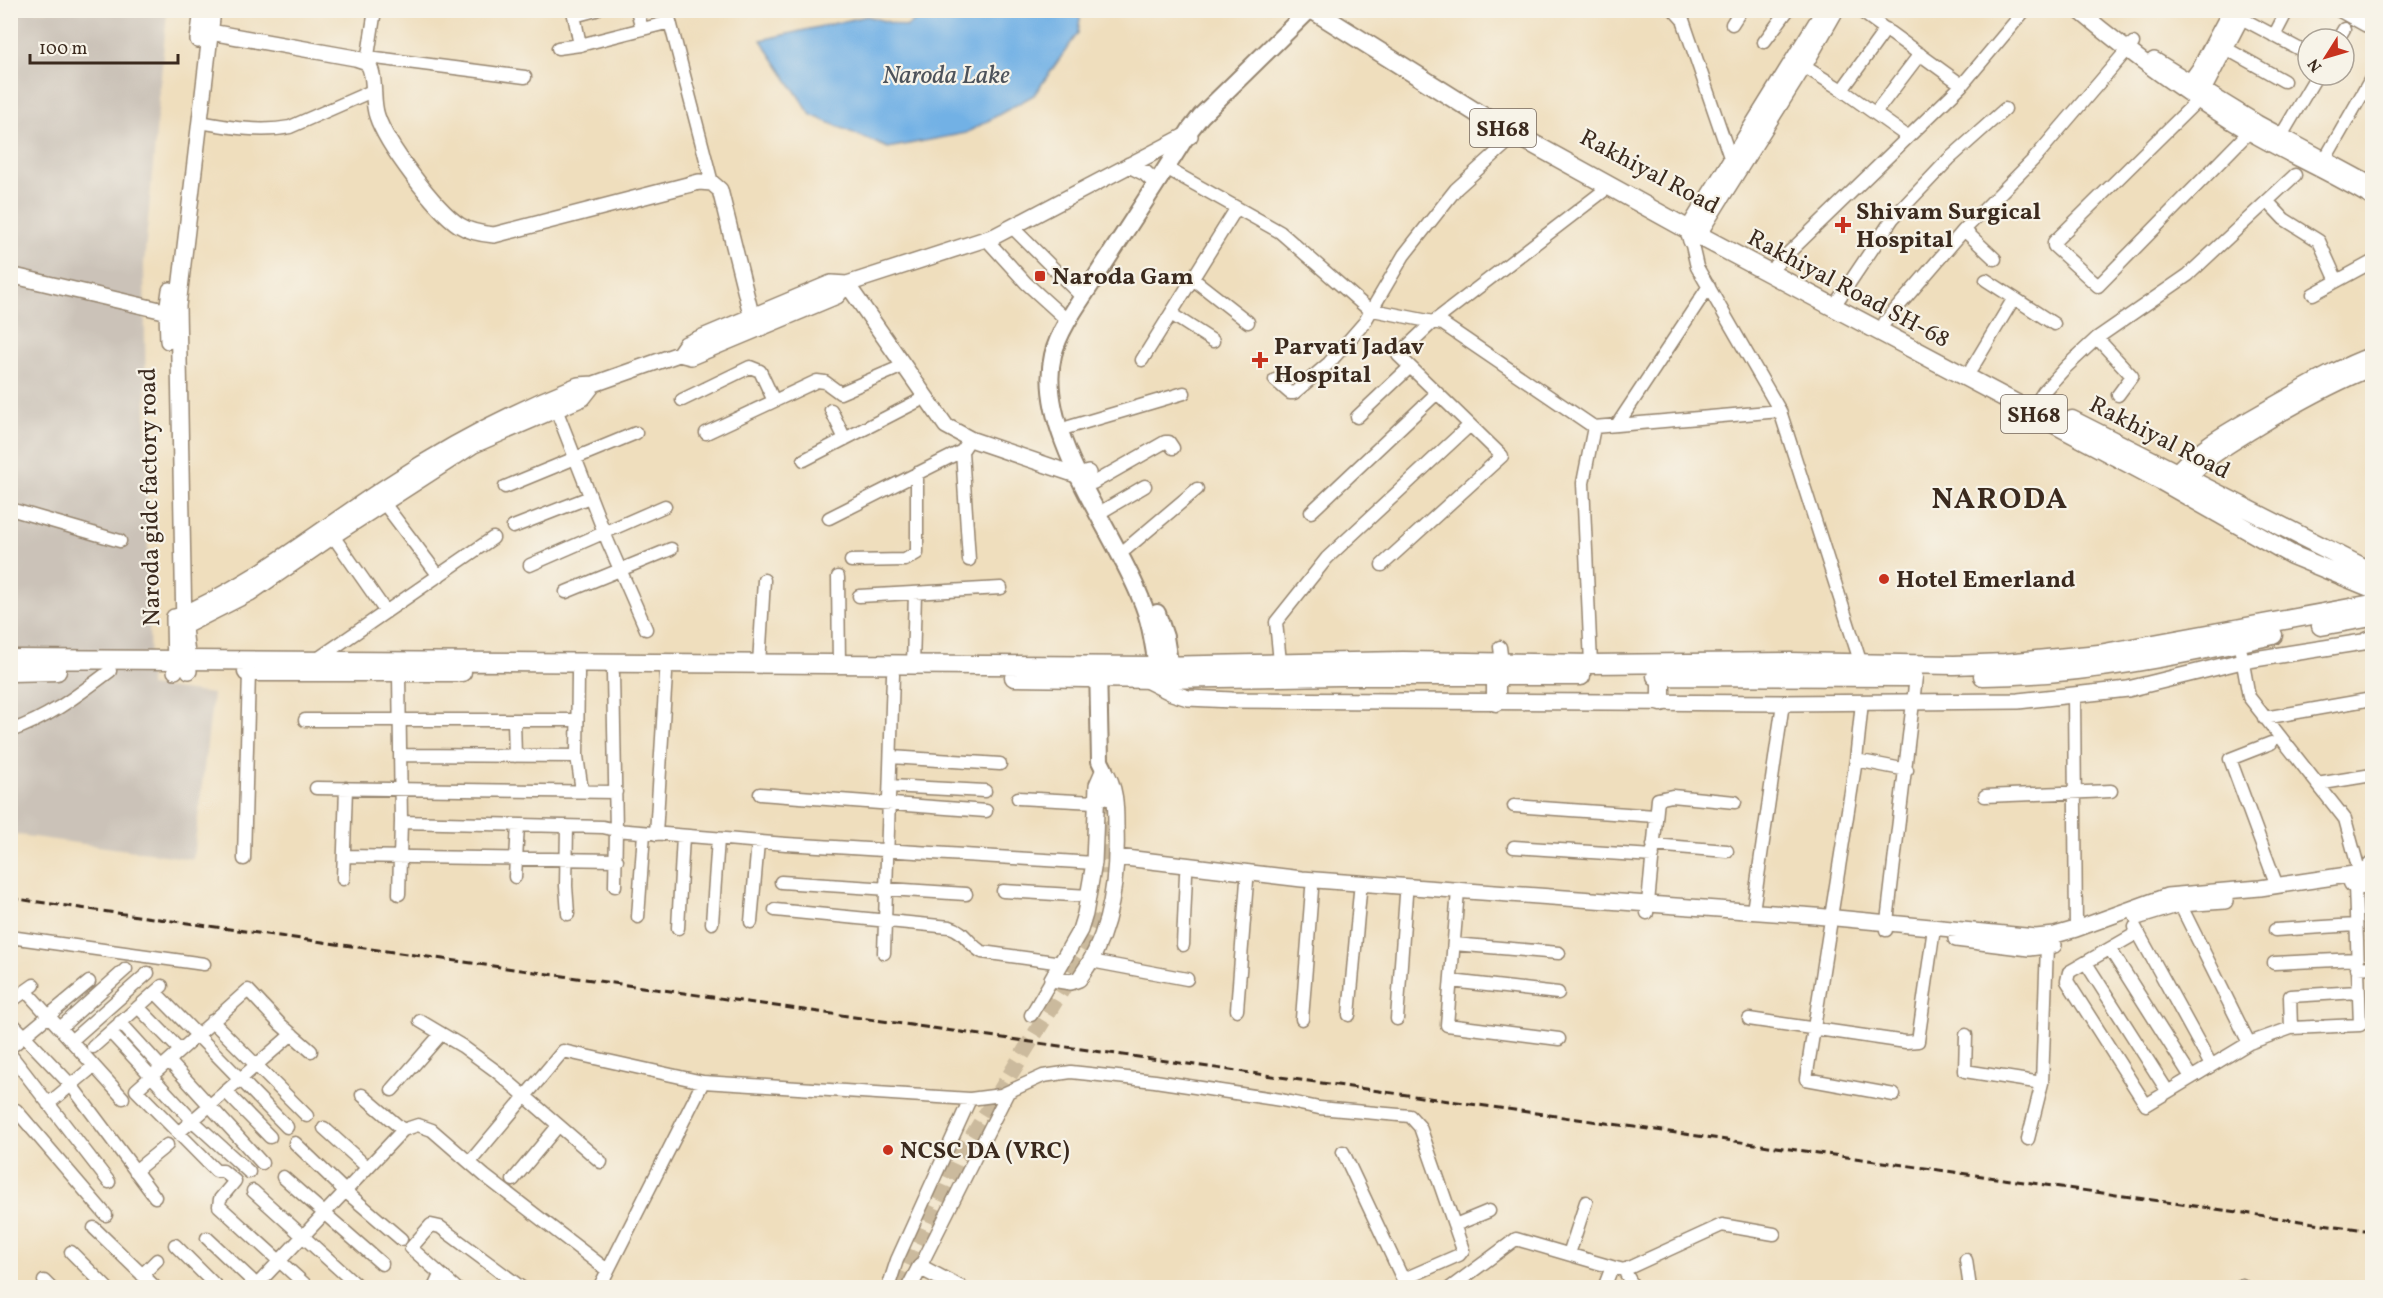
<svg xmlns="http://www.w3.org/2000/svg" width="2383" height="1298" viewBox="0 0 2383 1298" font-family="Vollkorn,serif">
<style>
.industrial{fill:#cbc2b8}
.water{fill:#72b1e5;stroke:#566e82;stroke-width:1.5}
.lines{fill:none;stroke-linecap:round;stroke-linejoin:round}
.secondary-tunnel{stroke:#cbba9d;stroke-width:16;stroke-dasharray:16 8;stroke-linecap:butt}
.minor-casing{stroke:#95846e;stroke-width:15}
.tertiary-casing{stroke:#95846e;stroke-width:18}
.secondary-casing{stroke:#95846e;stroke-width:20}
.primary-casing{stroke:#95846e;stroke-width:21}
.minor{stroke:#fff;stroke-width:12}
.tertiary{stroke:#fff;stroke-width:15}
.secondary{stroke:#fff;stroke-width:16}
.primary{stroke:#fff;stroke-width:18}
.rail{stroke:#3b2a1e;stroke-width:3;stroke-dasharray:9 4.5;stroke-linecap:butt}
.poi-dot{fill:#c8321e;stroke:#f7f3e8;stroke-width:2}
.labels{text-anchor:middle;stroke-width:4.5;stroke-linejoin:round;paint-order:stroke}
.shield{fill:#f7f3e8;stroke:#73665b;stroke-width:1.5}
.shield-label{font-size:22px;font-weight:bold;fill:#3b2a1e}
.street-label{font-size:24px;fill:#3b2a1e;stroke:#f7f3e8}
.poi-label{font-size:24px;font-weight:bold;fill:#3b2a1e;stroke:#f7f3e8;text-anchor:start}
.water-label{font-size:26px;font-style:italic;fill:#4c525a;stroke:#f7f3e8}
.district-label{font-size:30px;font-weight:bold;letter-spacing:1.5px;fill:#3b2a1e;stroke:#f7f3e8}
</style>
<rect width="100%" height="100%" fill="#f7f3e8"/>
<filter id="ink" filterUnits="userSpaceOnUse"><feTurbulence type="fractalNoise" baseFrequency=".0167" numOctaves="2"/><feDisplacementMap in="SourceGraphic" scale="12" xChannelSelector="R" yChannelSelector="G"/><feConvolveMatrix kernelMatrix="1 2 1 2 8 2 1 2 1" color-interpolation-filters="sRGB"/></filter>
<filter id="wash" filterUnits="userSpaceOnUse"><feTurbulence type="fractalNoise" baseFrequency=".008" numOctaves="4" result="noise"/><feDisplacementMap in="SourceGraphic" scale="24" xChannelSelector="R" yChannelSelector="G"/><feGaussianBlur stdDeviation="1.35" result="paint"/><feColorMatrix in="noise" values="0 0 0 0 0 0 0 0 0 0 0 0 0 0 0 0 0 1.4 0 .05"/><feComposite in="paint" operator="in"/></filter>
<g filter="url(#wash)">
<rect width="100%" height="100%" fill="#efdebd"/>
<path class="industrial" d="M11,11H167L144,264L150,686L213,694L193,859L11,834Z"/>
<path class="water" d="M932,10L1081,11L1078,33L1034,95L966,133L888,148L811,115L761,40L867,16L906,27Z"/>
</g>
<g filter="url(#ink)">
<g class="lines">
<path class="secondary-tunnel" d="M1107,797L1109,874
M900,1288L959,1158L1092,941L1102,917"/>
<defs>
<path id="minor" d="M573,10L580,45
M637,10L642,29
M667,10L712,183
M1674,10L1683,20L1733,166
M1859,10L1962,85
M2338,10L2372,29
M574,16L596,10
M2241,18L2301,50
M1732,24L1741,10
M2274,36L2287,11
M2338,39L2344,29
M1764,42L1788,10
M558,48L580,45L670,22
M2225,48L2284,81
M368,57L525,77
M367,62L375,10
M1797,62L1842,90L1908,137
M1842,90L1886,29
M2197,101L2054,242V246L2098,286L2254,127
M1875,113L1920,54
M200,122C229,127 260,133 290,127L372,91
M2281,136L2317,75
M2325,159L2372,77
M1166,168L1280,232L1368,309L1443,324L1594,427L1780,411
M2268,202L2284,219L2319,241L2337,281L2372,262
M1012,227L1083,298
M1964,230L1995,259
M986,239L1026,283L1069,322
M1691,241L1697,267L1780,411L1861,664
M1776,265L1962,85L2025,10
M1193,279L1248,322
M2313,294L2337,281
M2014,298L2054,324
M1838,300L1893,218L1949,159L2005,109
M1171,314L1213,341
M1885,322L1964,230L2034,159L2133,43
M2097,338L2132,376L2118,395
M1142,360L1236,209
M1972,368L2014,298L1986,280
M1275,380L1290,393H1294L1329,363L1364,323L1404,255L1456,189L1516,135L1519,130
M682,400L750,367L760,371L774,401
M2037,402L2044,391L2066,367L2097,338L2188,275L2295,175
M556,409L608,542L646,629
M831,410L845,439
M1357,417L1410,367
M1617,425L1709,286
M1069,427L1184,393
M706,433L817,381L825,382L840,393L905,365
M962,451L969,560
M804,460L926,397
M1093,483L1165,442H1169L1173,448
M505,487L636,433
M383,502L439,576
M10,509L120,541
M1106,509L1145,486
M1311,512L1437,393
M829,518L962,451L970,439
M513,527L590,497
M333,536L386,612
M1126,549L1197,489
M851,561L905,560L917,553V473
M530,565L665,506
M1382,565L1502,456L1398,355L1432,323L1610,186
M838,577L839,665
M566,592L671,549
M859,596L1001,588
M1500,647L1502,663
M2241,652L2249,697L2345,819L2360,874L2372,862
M316,660L493,538
M1280,662L1276,622L1327,558L1470,425
M759,664L764,580
M1591,664L1583,483L1594,427
M913,665L915,593
M578,673L577,756L582,791
M399,674L401,822L603,827L616,830L615,886
M613,674L616,830L786,844L1094,863
M2074,696L2076,929
M2264,718L2372,699
M305,720H577
M514,720L515,756
M10,731C49,718 78,695 110,671
M2271,743L2230,759L2277,886
M400,755L577,756
M891,757L1000,764
M1856,760L1862,702
M2317,784L2372,775
M890,786L985,791
M316,788L616,792
M760,794L986,811
M1985,796L2111,791
M1018,798L1095,802
M1514,806L1655,816
M567,826L566,886L568,914
M656,834L666,674
M1653,845L1727,851
M1514,847L1653,856
M344,856L617,860
M244,859L249,672
M515,877L518,825
M343,879L346,788
M781,882L966,894
M2355,886L2360,1025L2291,1028L2290,996L2358,992
M1003,891L1089,896
M1458,891L1447,1025L1559,1039
M399,894L401,822
M775,910L950,927C965,931 969,945 982,952L1062,963
M1753,911L1783,703
M1647,913L1658,799L1672,796L1735,802
M638,917L644,833
M1831,917L1856,760L1907,770
M751,922L758,842
M712,923L718,839
M1830,926L1806,1079L1894,1095
M2135,927L2211,1065
M678,928L683,836
M1886,930L1916,677
M2275,930L2356,925
M2137,933L2069,972L2067,981L2146,1105L2249,1043L2180,904
M10,937L204,964
M1454,944L1559,953
M1183,945L1186,874
M2110,949L2191,1077
M884,953L893,675
M1091,961L1187,979
M2086,963L2168,1092
M2274,963L2357,959
M2357,968L2372,967
M10,977H11
M1451,981L1558,993
M26,991L123,1098
M155,992L287,1127
M10,1002L34,985
M138,1007L180,1050
M1237,1010L1247,881
M1031,1015L1052,979
M1349,1015L1360,892
M1302,1019L1312,889
M1397,1019L1406,895
M1749,1019L1906,1042L1918,1041L1933,935
M10,1021L71,1085L155,1197
M212,1021L307,1116
M420,1021L462,1046L496,1071L601,1162
M120,1022L161,1067
M60,1028L126,969
M110,1032L193,1121L249,1172
M1966,1035L1965,1071L2042,1083L2047,946
M71,1041L148,973
M2249,1043L2291,1028
M93,1047L162,986
M10,1048L89,982
M10,1054L109,1182
M169,1061L262,1163
M392,1090L441,1034
M226,1092L270,1137
M362,1095L403,1130
M48,1104L94,1066
M16,1110L106,1215
M324,1128L367,1167
M178,1133L292,1034
M2028,1139L2042,1083
M295,1143L345,1191L401,1239
M1343,1152L1407,1288
M470,1162L563,1051L703,1082
M135,1171L167,1145
M283,1177L382,1264
M513,1180L558,1126
M253,1191L360,1288
M1455,1225L1489,1211
M94,1228L156,1288
M207,1238L260,1288
M175,1245L218,1288
M71,1252L107,1288
M1569,1254L1586,1202
M1966,1260L1970,1288
M920,1267L1008,1092
M1612,1267L1624,1270L1722,1225L1774,1234
M1624,1270L1634,1288
M142,1275L157,1260
M44,1281L51,1288
M254,1288L403,1130L418,1125L432,1130L485,1176L607,1270
M309,1288L219,1206L220,1199L235,1181L223,1171H216L136,1090L248,990L280,1024L311,1051
M434,1288L440,1275
M456,1288L411,1248L431,1225L440,1227L522,1288
M599,1288L703,1082L970,1099L1001,1095L1043,1076L1071,1072L1155,1081L1281,1100L1319,1108L1410,1116L1420,1127L1463,1250L1459,1255L1404,1279
M888,1288L897,1260L970,1099
M1450,1288L1516,1239L1612,1267L1604,1288
M2238,1288L2242,1285"/>
<path id="tertiary" d="M1824,10L1693,221L1688,230L1691,241L1698,235L1804,66L1836,10
M2078,10C2133,56 2189,97 2251,133C2291,156 2333,174 2372,198
M199,30L355,58L367,62C377,77 371,99 377,116C386,144 435,209 459,225C470,232 482,234 494,235L699,182L712,183L720,190L755,330
M198,40L202,10
M2154,60L2257,123L2372,185
M2185,89L2200,68L2231,10
M2199,98L2245,10
M1129,165L1145,173L1156,183
M10,275L177,314
M847,284L946,426L970,439L1079,476L1088,473
M168,341L167,312L170,290
M679,354L686,344L831,283L847,284L995,236L1187,135L1190,136
M2170,479C2195,447 2236,427 2270,407C2304,388 2336,368 2372,355
M2180,487C2199,462 2227,446 2253,430C2291,407 2331,384 2372,368
M174,617L175,671
M174,618C252,585 317,531 388,485C450,444 508,413 578,385L594,384L679,354L691,357L837,296L847,284
M175,631L250,593L333,536L474,445L583,398L594,384
M189,671L184,628L178,306L213,10
M1144,679L1172,693L1188,698L1232,700L1783,703L2018,701L2128,689L2242,661L2363,642L2372,638
M1104,769C1116,787 1116,806 1116,827C1118,880 1111,936 1079,979L1071,982L1052,979L1080,930L1085,914L1094,863L1097,785Z
M1117,857L1302,879L1815,916L2036,937L2055,935L2076,929L2167,896L2260,888L2354,874
M2351 880a7 7 0 1 1 14 0a7 7 0 1 1-14 0Z
M2137,917L2180,904L2225,901
M1956,939L2029,948L2054,945
M909,1288L920,1267L960,1288"/>
<path id="secondary" d="M1157,613L1165,637L1172,679
M1098,666L1100,761L1104,769L1107,797
M1159,678C1154,651 1152,624 1141,599C1114,530 1035,431 1053,355C1060,327 1082,299 1097,275C1128,227 1160,179 1190,130L1201,116L1306,13L1314,10"/>
<path id="primary" d="M1313,10L1477,113L1698,235L2160,480L2292,555L2372,588
M2072,420L2372,572
M2321,626L2372,617
M10,659L1157,666L1403,661L1591,664L1789,662L1954,665L2005,663L2099,654L2372,604
M10,672L57,671
M247,672H462
M1656,676L1908,677
M1983,676C2081,675 2178,656 2273,635
M1014,677L1159,679L1340,676H1581
M1496,702V676
M1661,702V676"/>
</defs>
<use href="#minor" class="minor-casing"/>
<use href="#tertiary" class="tertiary-casing"/>
<use href="#secondary" class="secondary-casing"/>
<use href="#primary" class="primary-casing"/>
<use href="#minor" class="minor"/>
<use href="#tertiary" class="tertiary"/>
<use href="#secondary" class="secondary"/>
<use href="#primary" class="primary"/>
<path class="rail" d="M10,898L2372,1231"/>
</g>
</g>
<g class="poi-dot">
<path d="M1840 216h6v6h6v6h-6v6h-6v-6h-6v-6h6z"/>
<rect x="1034" y="270" width="12" height="12" rx="3"/>
<path d="M1257 351h6v6h6v6h-6v6h-6v-6h-6v-6h6z"/>
<circle cx="1884" cy="579" r="6"/>
<circle cx="888" cy="1150" r="6"/>
</g>
<g class="labels">
<g class="shield">
<rect x="1470" y="109" width="66" height="38" rx="4.5"/>
<rect x="2001" y="395" width="66" height="38" rx="4.5"/>
</g>
<g class="shield-label">
<text x="1503" y="136">SH68</text>
<text x="2034" y="422">SH68</text>
</g>
<g class="street-label">
<text transform="translate(1650 171) rotate(28)" y="8">Rakhiyal Road</text>
<text transform="translate(1849 288) rotate(28)" y="8">Rakhiyal Road SH-68</text>
<text transform="translate(2160 437) rotate(27)" y="8">Rakhiyal Road</text>
<text transform="translate(149 497) rotate(-91)" y="8">Naroda gidc factory road</text>
</g>
<g class="poi-label">
<text x="1856" y="219">Shivam Surgical<tspan x="1856" dy="28">Hospital</tspan></text>
<text x="1052" y="284">Naroda Gam</text>
<text x="1274" y="354">Parvati Jadav<tspan x="1274" dy="28">Hospital</tspan></text>
<text x="1896" y="587">Hotel Emerland</text>
<text x="900" y="1158">NCSC DA (VRC)</text>
</g>
<g class="water-label">
<text x="946" y="83">Naroda Lake</text>
</g>
<g class="district-label">
<text x="2000" y="508">NARODA</text>
</g>
</g>
<rect width="2383" height="1298" fill="none" stroke="#f7f3e8" stroke-width="36"/>
<g transform="translate(2326 57) rotate(233)"><circle r="28" fill="#f7f3e8" stroke="#aca397" stroke-width="1.5"/>
<path d="M0-4.5L10 22L0 15L-10 22Z" fill="#c8321e"/>
<text y="-9" font-size="16" font-weight="bold" text-anchor="middle" fill="#3b2a1e">N</text>
</g>
<path d="M30 54v9h148v-9" fill="none" stroke="#3b2a1e" stroke-width="3"/>
<text x="39" y="54" font-size="18" fill="#3b2a1e" stroke="#f7f3e8" stroke-width="4.5" paint-order="stroke">100 m</text>
</svg>
